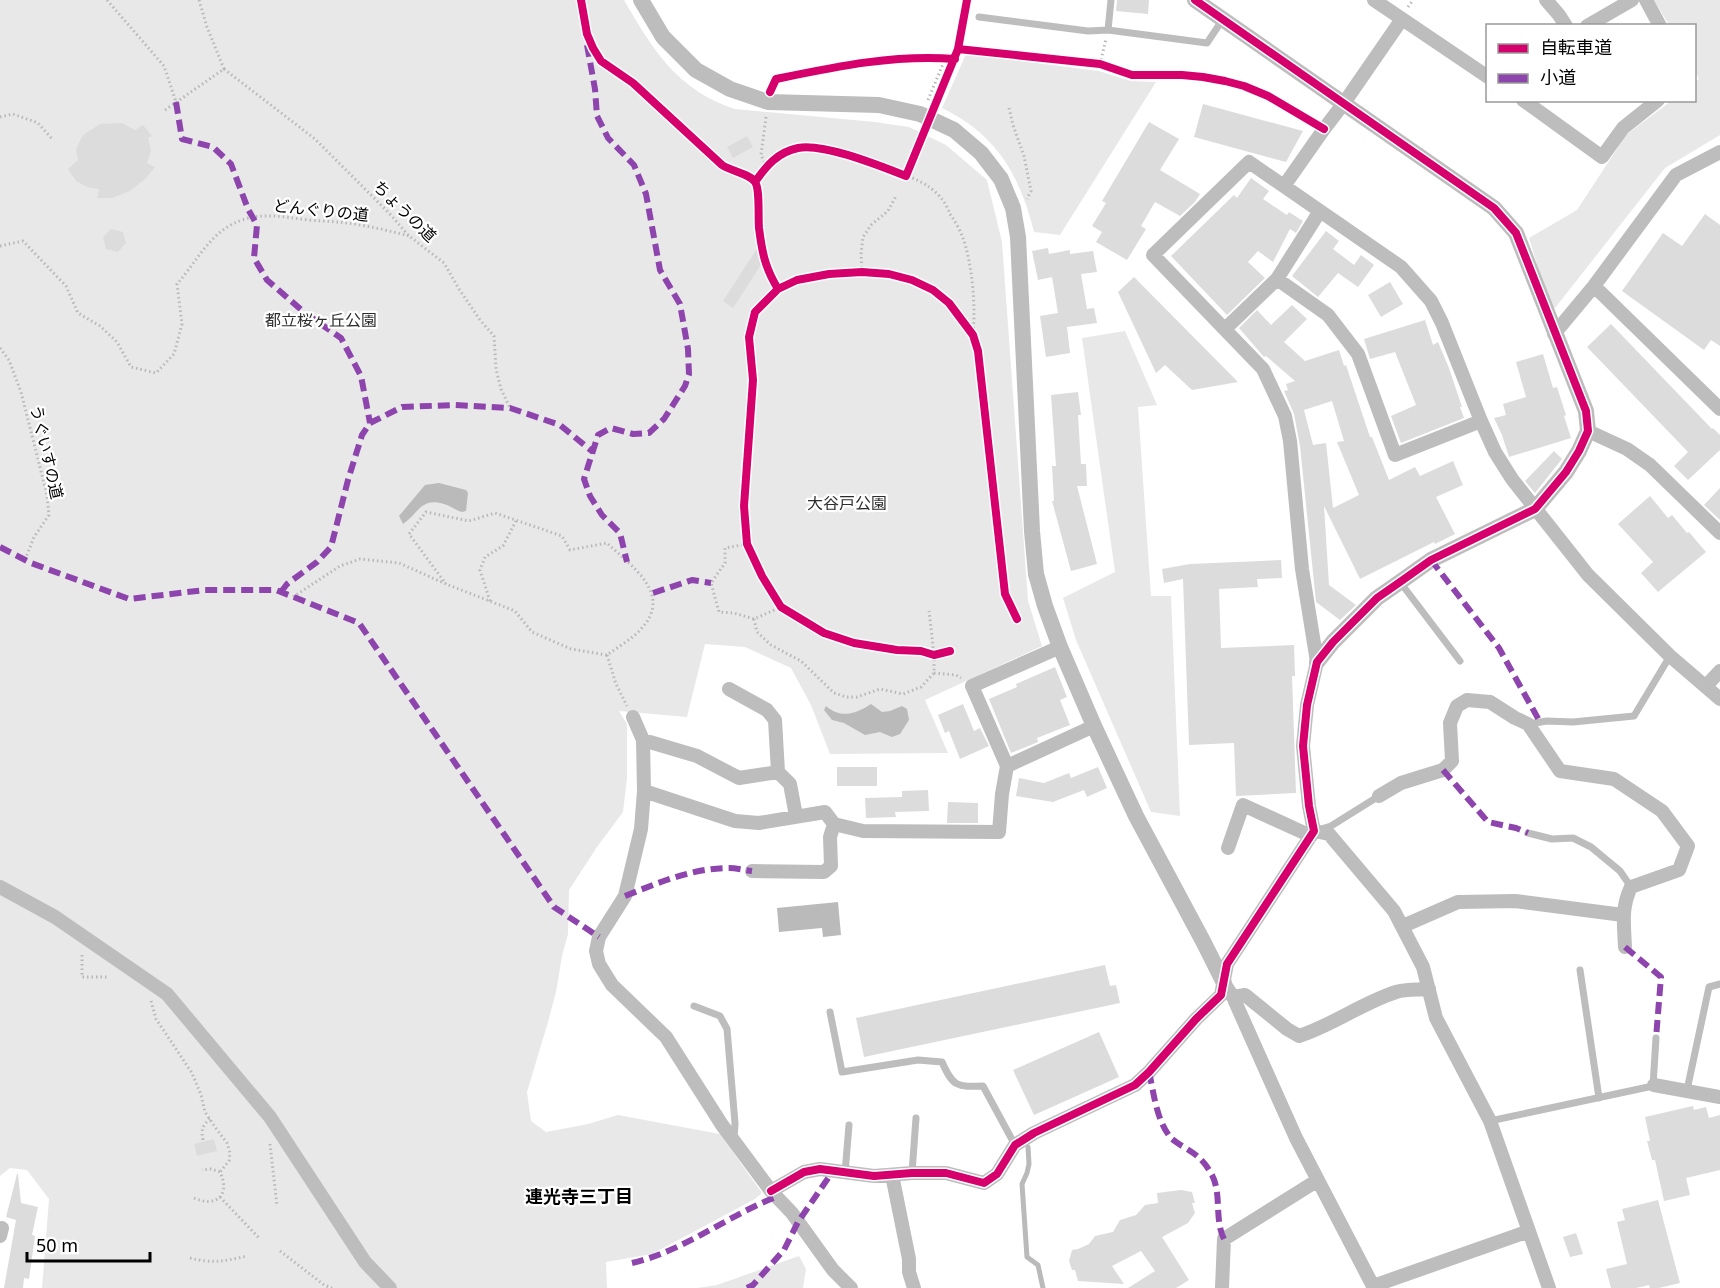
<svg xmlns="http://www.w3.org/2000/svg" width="1720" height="1288" viewBox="0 0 1720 1288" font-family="'Noto Sans','Noto Sans JP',sans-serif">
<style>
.green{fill:#e8e8e8}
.water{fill:#bababa}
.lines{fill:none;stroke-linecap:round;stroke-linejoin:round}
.stream{stroke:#bababa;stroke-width:5}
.building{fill:#dcdcdc;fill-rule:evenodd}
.path{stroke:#b8b8b8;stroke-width:3;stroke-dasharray:1.5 3;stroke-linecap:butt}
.service{stroke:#bdbdbd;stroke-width:7}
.minor{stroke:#bdbdbd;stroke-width:14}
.tertiary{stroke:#bdbdbd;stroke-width:16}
.path-bridge{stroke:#b8b8b8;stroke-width:3;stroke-dasharray:1.5 3;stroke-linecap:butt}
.quiet{stroke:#8e44ad;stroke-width:6;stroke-dasharray:12 6;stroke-linecap:butt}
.cycleway-casing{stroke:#fff;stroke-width:11}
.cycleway{stroke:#d6006c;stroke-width:8}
.labels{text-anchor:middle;stroke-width:4.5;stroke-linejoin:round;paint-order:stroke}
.street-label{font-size:16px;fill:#000;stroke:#fff}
.park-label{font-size:16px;fill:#2d2d2d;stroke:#fff}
.neighbourhood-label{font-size:18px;font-weight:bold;fill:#000;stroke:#fff}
</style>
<rect width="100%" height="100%" fill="#fff"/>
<path class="green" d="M0,0H624C653,50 677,90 735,109L875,122L909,127L946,145L987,180L1002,242L1028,601L1042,646L925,700L948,753L830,754L811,705L791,668L745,647L705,644L687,717L619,711L627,724V778L623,812L597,847L569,890L568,934L562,956L556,992L548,1022L527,1092L531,1121L546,1132L588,1124L618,1115L720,1134L762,1193L755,1199L652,1254L606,1262L607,1288H42L49,1199L27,1170L10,1168L0,1176Z
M1654,0H1720V135L1665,168L1555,308L1549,303L1529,238L1577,210L1626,135L1671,101L1694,100L1695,82L1699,79L1695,71L1694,26L1669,25Z
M966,54L1099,71L1131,81L1156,82L1060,235L1034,232C1020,175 996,134 942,108Z
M1125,331L1157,405L1138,407L1151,596H1171L1180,816L1151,812L1076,640L1063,598L1115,572L1082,338Z
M799,1256L806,1269L803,1288H697L717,1285Z"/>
<path class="water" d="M439,483L466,490L468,493L466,511L462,512C455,510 451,506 444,504C421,497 418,514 403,524L399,516L425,485Z
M871,704L882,712L890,711L902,706L907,709L909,720L900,734L892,737L880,732L865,735L844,723L832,720L824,710L826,706C841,719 856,714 871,704Z
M838,902L841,935L823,937L822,928L779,932L777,908Z"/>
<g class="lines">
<path class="stream" d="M1028,1147L1029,1164L1027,1173L1022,1184L1027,1257L1038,1265L1043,1288"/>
</g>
<path class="building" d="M1117,0H1149L1148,14L1116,11Z
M1203,104L1303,131L1286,162L1194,137Z
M1149,122L1179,139L1160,170L1200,194L1195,202L1180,216L1155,202L1141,226L1146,229L1127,260L1096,242L1102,232L1092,226L1106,203L1102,201Z
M122,123L135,130L143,125L152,136L148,138L151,150L147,163L155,167L145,179L130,191L112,198H97L99,189L87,187L76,181L68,169L78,160L76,149L83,135L100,124Z
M747,136L753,147L733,158L727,147Z
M1251,178L1269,191L1263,199L1287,215L1289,212L1303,221L1296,233L1290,229L1273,262L1258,251L1248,262L1265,278L1227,315L1171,256L1234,195L1237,198Z
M1705,214L1720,225V346L1711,340L1704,350L1622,291L1663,233L1682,246Z
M111,229L123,232L126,243L118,252L106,249L103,237Z
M1326,231L1339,241L1333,249L1354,265L1361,255L1374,265L1358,287L1338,273L1318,297L1292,276Z
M758,247L768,254L733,308L723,301Z
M1048,248L1049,254L1070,250V254L1093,251L1097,272L1081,274L1087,309L1094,308L1097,323L1067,327L1070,353L1046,357L1040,316L1058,313L1052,277L1038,280L1032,251Z
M1134,277L1238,382L1192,390L1165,365L1156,373L1118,292Z
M1390,282L1403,304L1381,317L1368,295Z
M1292,305L1307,319L1284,342L1305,361L1339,350L1344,366L1346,365L1370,437H1372L1389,480L1415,467L1420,476L1453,461L1463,485L1436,497L1455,534L1435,544L1434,542L1360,579L1324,506L1329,585L1356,605L1340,620L1316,602L1300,446L1294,414L1284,391L1288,390L1286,384L1295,381L1266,356L1264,357L1239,328L1257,310L1271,325ZM1332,401L1344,441L1337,442L1359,495L1333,508L1326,443L1313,445L1304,410Z
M1425,320L1433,345L1438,342L1449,368L1462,407H1460L1464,418L1401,443L1391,416L1416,405L1395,352L1370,359L1364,339Z
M1611,324L1712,429L1713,428L1720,435V450L1688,480L1674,466L1688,452L1587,347Z
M1543,354L1553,388L1557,387L1566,415L1564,416L1571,438L1509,457L1502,435L1494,418L1506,415L1503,404L1526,397L1516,362Z
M1078,392L1081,415H1078L1081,464H1086L1087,486H1077L1097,564L1071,571L1052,501H1054L1052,466H1056L1051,395Z
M1554,451L1562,459L1535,493L1525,481Z
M1720,488V520L1704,505Z
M1650,496L1668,518L1672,515L1687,533L1689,532L1706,552L1658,592L1641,573L1653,562L1618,524Z
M1281,560L1282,578L1257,579L1258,587L1219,589L1221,648L1294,645L1295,676H1292L1296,793L1236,796L1234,743L1189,745L1183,579L1164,583L1162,569L1190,564Z
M1055,667L1067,697L1060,700L1070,725L1037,738L1038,742L1011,753L989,699L1017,687L1016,684Z
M963,704L974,731L980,728L989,746L960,759L949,731L945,733L938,715Z
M837,767H877V786H837Z
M1098,767L1107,788L1087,797L1084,790L1053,802L1016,796L1019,778L1044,783L1069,773L1071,778Z
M928,790L929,811L895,812L896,817L866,818L865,798L902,797V791Z
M948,802L978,803V823H947Z
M1105,965L1110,986L1116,985L1120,1003L864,1057L856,1018Z
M1099,1032L1119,1077L1034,1115L1013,1070Z
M1693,1106L1694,1110L1706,1107L1709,1118L1720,1115V1170L1686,1178L1690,1195L1664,1201L1655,1160H1652L1647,1141H1650L1645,1117Z
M214,1139L217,1151L197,1156L194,1144Z
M17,1174H18L21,1203L38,1207L32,1235L35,1236L29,1279L24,1278L23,1288H4L16,1220L6,1217Z
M1181,1190L1192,1192L1195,1203H1192L1195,1213L1188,1223L1162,1237L1189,1280L1176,1288H1128L1155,1271L1141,1251L1112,1266L1124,1284L1078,1281L1075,1270H1072L1069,1261L1072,1250L1078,1249L1089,1244L1095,1236L1113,1232L1120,1220L1136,1215L1145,1205L1158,1203L1157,1193Z
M1658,1200L1680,1283L1659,1288H1650L1649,1285L1636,1288H1611L1606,1269L1627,1264L1617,1222L1625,1220L1622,1209Z
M1576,1233L1583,1254L1570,1257L1563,1237Z"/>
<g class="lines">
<path class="path" d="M107,0L164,66L176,102
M199,0L207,27L224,69
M581,0L587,34L593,48L601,61L633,83L722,165C731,171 750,174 755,182C760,188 758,218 759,228C762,252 765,268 778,289
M1408,7L1413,0
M958,49L1100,64L1132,75H1182L1203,77L1244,86L1268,96L1312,122
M1100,64L1106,39
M224,69L315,139L389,213L409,236L444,263L459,289L480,320L494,336L496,369L501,389L510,408
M950,71L958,49L967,0
M772,87L776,79C834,67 895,54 955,59
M928,100L945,59
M1009,108L1013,125L1024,156L1031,191L1027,199
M165,110L224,69
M0,117L13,114L38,123L52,139
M766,117L761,155L766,166
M755,182C766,166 777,153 797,148C820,142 906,172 928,186C932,189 938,194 941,198C945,202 948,209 950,214C955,221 960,230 963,238C972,263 976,307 973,333
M0,246L23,241L66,286L78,313L100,326L117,342L131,367L156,373L174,354L182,324L177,284C193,266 207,239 229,226C257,210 280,217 309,220C319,221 328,221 337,222C362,224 386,230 409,236
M862,272L861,254L863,237L871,225L888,211L896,196
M0,348L9,360L21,392L47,495L49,515L34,537L25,560
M747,544L725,548V563L711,583L719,612L734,613L754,619L781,607
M293,597L340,566L360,559L399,563L446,584L515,611L532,632L571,649L607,655C618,647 632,639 641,629C674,594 631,566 607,543L570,550L562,536L495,513L469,521L426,512L409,534L446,584
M490,601L480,570L485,557L503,546L516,521
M754,619L757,632L771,645L801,661L834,693L846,697H857L880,689L903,694L921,687L934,673V655L929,611
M950,651L934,655L921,651L897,650L854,643L824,633L781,607L762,576L747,544L744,506L753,380L749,337L755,312L778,289L797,280L829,274L862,272L889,274L912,280L933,290L949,303L973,335L978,351L1005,594L1017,619
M607,655L616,684L627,706
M934,673L956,675L961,678
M82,955V977H108
M151,1001L156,1019L192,1073L201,1095L205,1112L215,1127L227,1143L230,1153L229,1161L220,1172
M203,1140C201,1130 202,1126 210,1119
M270,1144L277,1206
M220,1197L259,1238
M194,1198C216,1208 231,1195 220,1172L211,1169L202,1170
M280,1251L324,1285L332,1288
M190,1258C213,1264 225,1261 247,1256"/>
<path class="service" d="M979,17L1088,31L1108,30L1207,43L1223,19
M1108,30L1111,0
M1400,582L1460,661
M1528,724L1547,721L1573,722L1634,716L1670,656
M1321,829L1331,826L1379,796
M1528,833L1552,839L1573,838L1591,847L1620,871L1631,887
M1580,970L1599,1098
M694,1006L720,1016L727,1029L735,1123L734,1139
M830,1012L842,1072L918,1060L942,1062C953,1087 957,1087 983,1086L1015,1145
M1687,1090L1709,987L1720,984
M1490,1121L1653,1086L1656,1038
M845,1173L849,1125
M912,1173L916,1118"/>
<path class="minor" d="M1374,0L1488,77
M1546,0L1559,15L1566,26
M1646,0L1660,26
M1587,26L1632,0
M1523,100L1602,157L1623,128L1658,100
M1284,186L1324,129L1344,103L1402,19
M1277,279L1328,315L1358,354L1395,455L1481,421
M1594,286L1720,409
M1225,329L1277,279L1320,211
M1554,334L1594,286L1676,175L1720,152
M1588,431L1627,449L1650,465L1720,533
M1706,686L1720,671
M729,689L767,710L775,720L778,772L790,784L796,816
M633,717L643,740L644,791L641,829L625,896L599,937L596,951L599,964L612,985L666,1037L722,1125L771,1191L792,1213L833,1270L851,1288
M643,740L697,756L739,778L778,772
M1007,766L972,686L1060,647
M644,791L735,821L759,823L825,812L834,824L863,831L999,832L1002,794L1007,766L1094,726
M1379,796L1401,783L1443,770L1452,761L1450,723L1457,706L1467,700L1490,702L1515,718L1528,724L1560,771L1614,779L1662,811L1688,846L1679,870L1631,887C1621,908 1624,924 1625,947
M1314,831L1329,834L1394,911L1423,967L1436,1018L1490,1121L1549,1288
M1228,848L1243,805L1311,836
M752,871L824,872L831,866L830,837L834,824
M0,887L55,917L167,994L270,1117L365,1262L390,1288
M1403,926L1458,902L1515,901L1623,915
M1224,983L1233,997L1296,1138L1374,1288
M1233,997L1245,995L1287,1029L1299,1036C1333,1025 1362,1003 1396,992C1406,989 1418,990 1429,989
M1654,1085L1720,1097
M892,1175L909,1259V1272L914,1288
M771,1191L804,1172L820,1169L874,1176L912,1173H946L984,1183L997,1174L1015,1145L1034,1133L1135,1085L1149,1072L1196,1019L1221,995L1227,964L1314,831L1309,806L1303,746L1307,705L1317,662L1302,569L1290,441L1285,416L1263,369L1153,255L1249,162L1401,267L1431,301L1442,323L1481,421L1495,452L1512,479L1588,575L1670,656L1720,699
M0,1236L2,1228
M1373,1286L1529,1231
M1222,1288L1224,1239L1318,1180"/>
<path class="tertiary" d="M641,0L663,37L696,70L730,89L768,102L879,105L920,114L954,130L981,153L1001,179L1013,208L1018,237L1032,531L1036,574L1045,606L1060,647L1094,726L1136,816L1204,943L1224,983
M1195,0L1494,208L1516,233L1586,411L1588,431L1579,451L1566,472L1535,509L1431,560L1400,582L1377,598L1333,642L1317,662"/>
<path class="path-bridge" d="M906,176L950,71"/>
<path class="quiet" d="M587,45L595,89L597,116L608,138L634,165L646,194L660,270L680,304L688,349L689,374L685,386L664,419L649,433L633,434L611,428L598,435L584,479L590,496L602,515L620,533L627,562
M176,102L182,139L213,147L231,164L248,209L257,225L254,258L267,280L305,313L341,338L361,376L370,423
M0,547L31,563L129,599L205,590H276L359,623L554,907L599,937
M1431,560L1499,648L1540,722
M281,592L287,584L317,562L331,547L348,480L362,435L370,423L402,407L455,405L510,408L560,425L593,452
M653,593L692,580L711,583
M1443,770L1488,822L1516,828L1528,833
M625,896C658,883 692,868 729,868C736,868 744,870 752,871
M1625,947L1661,977L1656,1038
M1149,1072C1154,1093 1156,1120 1171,1138C1174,1141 1178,1143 1182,1146C1196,1154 1204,1160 1212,1175C1222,1194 1214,1219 1224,1239
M632,1263C684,1251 727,1216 776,1197
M747,1288L753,1285L784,1250L798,1222L833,1171"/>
<defs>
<path id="cycleway" d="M581,0L587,34L593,48L601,61L633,83L722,165C731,171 750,174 755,182C760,188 758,218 759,228C762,252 765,268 778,289
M958,49L1100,64L1132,75H1182L1203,77L1225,81L1244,86L1268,96L1324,129
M770,92L776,79C834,67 895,54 955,59
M755,182C766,166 778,152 798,148C824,143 880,166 906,176L958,49L967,0
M950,651L934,655L921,651L897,650L854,643L824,633L781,607L762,576L747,544L744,506L753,380L749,337L755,312L778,289L797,280L829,274L862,272L889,274L912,280L933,290L949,303L973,335L978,351L1005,594L1017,619
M771,1191L804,1172L820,1169L874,1176L912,1173H946L984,1183L997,1174L1015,1145L1034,1133L1135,1085L1149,1072L1196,1019L1221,995L1227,964L1314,831L1309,806L1303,746L1307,705L1317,662L1333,642L1377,598L1400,582L1431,560L1535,509L1566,472L1579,451L1588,431L1586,411L1516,233L1494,208L1195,0"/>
</defs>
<use href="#cycleway" class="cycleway-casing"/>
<use href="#cycleway" class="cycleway"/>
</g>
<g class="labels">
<g class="street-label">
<text transform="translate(321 210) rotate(6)" y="6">どんぐりの道</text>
<text transform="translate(405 211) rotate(44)" y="6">ちょうの道</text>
<text transform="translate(47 452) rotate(77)" y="6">うぐいすの道</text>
</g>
<g class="park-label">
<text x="321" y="326">都立桜ヶ丘公園</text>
<text x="847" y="509">大谷戸公園</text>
</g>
<g class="neighbourhood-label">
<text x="579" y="1203">連光寺三丁目</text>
</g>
</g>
<rect x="1486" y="24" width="210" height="78" fill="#ffffff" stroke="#999999" stroke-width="1.5"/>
<rect x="1498" y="44" width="30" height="9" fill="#d6006c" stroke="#999999" stroke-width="1.5"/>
<text x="1540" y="54" font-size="18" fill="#000000">自転車道</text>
<rect x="1498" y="74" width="30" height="9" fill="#8e44ad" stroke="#999999" stroke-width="1.5"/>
<text x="1540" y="84" font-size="18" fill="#000000">小道</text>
<path d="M27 1252v9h123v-9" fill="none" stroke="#000000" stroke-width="3"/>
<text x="36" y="1252" font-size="18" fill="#000000" stroke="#ffffff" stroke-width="4.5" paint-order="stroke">50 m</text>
</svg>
